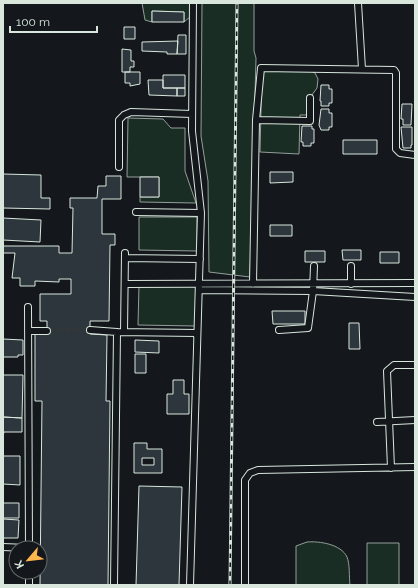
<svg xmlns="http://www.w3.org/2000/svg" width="418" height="588" viewBox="0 0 418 588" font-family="Raleway,sans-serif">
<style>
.green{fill:#1a2d24;stroke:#939e99}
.building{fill:#2c363c;stroke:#d8e6dc;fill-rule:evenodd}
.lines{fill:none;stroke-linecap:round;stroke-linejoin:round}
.minor-tunnel{stroke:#313739;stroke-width:6;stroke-dasharray:6 3;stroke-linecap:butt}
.minor-casing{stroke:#d8e6dc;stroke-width:8}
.minor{stroke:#14181c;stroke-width:6}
.rail-casing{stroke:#d8e6dc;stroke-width:3}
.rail{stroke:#14181c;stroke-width:1.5;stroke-dasharray:4.5;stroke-linecap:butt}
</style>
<rect width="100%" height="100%" fill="#14181c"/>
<path class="green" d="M142,3H190V17L184,22V12L152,11V22L145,20Z
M202,3H254V51L256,58L250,277L209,272L208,181L201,136Z
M262,68L309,70L315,73L318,79L317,88L309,99L308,115H300L299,154L260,152Z
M128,118L163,119L171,128H185V171L196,203L140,202V197H159V177H127Z
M139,217H197V251L139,250Z
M139,285L197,286L196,326L138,325Z
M307,542C319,541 341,544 347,557C350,564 349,577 350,585H296V546Z
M367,543H399V585H367Z"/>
<path class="building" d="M152,11L184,12V22H152Z
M124,27H135V39H124Z
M178,35H186V54H177Z
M178,41L177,54H167V52L142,51V42Z
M122,49L131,50V61H134V67H130V72H122Z
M125,72H140V84L130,86V83H125Z
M163,75H185V88H163Z
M148,80H163V88H177V96L149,95Z
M321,85H329V89H332V103H329V106H321V101H320Z
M177,88H185V96H177Z
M402,104H412L411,125H403V119H401Z
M321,109H329V113H332V127H329V130H321L319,125Z
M302,126H312V129H314V143H311V146H303V142H301Z
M401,127H412V145H411V148H403Z
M343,140H377V154H343Z
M270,172H293V182L270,183Z
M3,174L41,175V198H50V209L3,208Z
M106,176H121V199H102V234H115V245H110L109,321H90V334L107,335L106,401H110L108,585H40L42,401H35V334H47V321H40V294H71V279H59V282L35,281V286H20V278H12L15,253H3V246H59V253H72L73,208H70V198H97L98,186H106Z
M140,177H159V197H140Z
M3,218L41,220L40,242L3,240Z
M270,225H292V236H270Z
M342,250H361V260H343Z
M305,251H325V262H305Z
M380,252H399V263H380Z
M272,311H305V324H273Z
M349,323H359L360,349H349Z
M3,339L23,340V355H18V357H3Z
M135,340L159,341V353L135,352Z
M135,354H146V373H135Z
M3,375H23L22,418L3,417Z
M173,380H184V394H189V414H167V394H173Z
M3,417L22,418V432H4L3,436Z
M134,443H147V449H162V473H134ZM142,458H154V465H142Z
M3,456H20V485L3,484Z
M139,486L182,487L179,585H136Z
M3,503H19V518H3Z
M3,519L19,520L18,538H3Z"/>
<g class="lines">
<path class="minor-tunnel" d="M47,331L90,330"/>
<defs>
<path id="minor" d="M358,3L362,69
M256,120L310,121V98
M119,167V120L124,115L131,112L192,114
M136,212L201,213
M125,258L200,259
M351,266V284
M125,284L415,283
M253,284L256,120L261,68L394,70L396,73V149L400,153L415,155
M199,290L313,291L415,297
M28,307L29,548
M90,330L117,332
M279,330L308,328L313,291L314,266
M28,331H47
M124,332L125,253
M377,422L415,420
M391,468L387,371L394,365H415
M3,547L27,548
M29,572V585
M114,585L117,332L197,333V336
M190,585L201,213L192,131L193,3
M245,585V480L250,473L258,470L415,467"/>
</defs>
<use href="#minor" class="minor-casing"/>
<use href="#minor" class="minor"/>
<defs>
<path id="rail" d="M230,585L237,3"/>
</defs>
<use href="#rail" class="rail-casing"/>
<use href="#rail" class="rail"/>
</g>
<rect width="418" height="588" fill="none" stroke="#d8e6dc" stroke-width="8"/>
<g transform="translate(28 560) rotate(242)"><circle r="19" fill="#14181c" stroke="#626a69"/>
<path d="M0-3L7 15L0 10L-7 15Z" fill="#ffb74d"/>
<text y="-6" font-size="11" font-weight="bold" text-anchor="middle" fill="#d8e6dc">K</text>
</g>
<path d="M10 26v6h87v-6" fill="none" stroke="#d8e6dc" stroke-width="2"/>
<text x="16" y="26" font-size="12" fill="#d8e6dc" stroke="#14181c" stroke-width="3" paint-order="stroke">100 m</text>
</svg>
